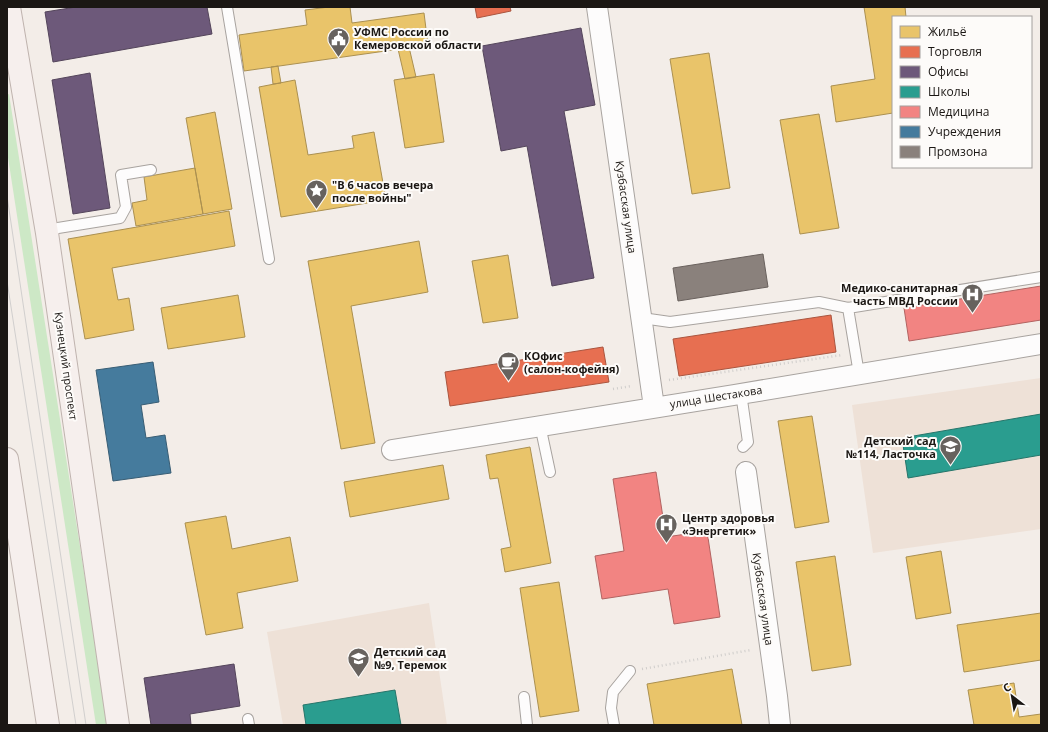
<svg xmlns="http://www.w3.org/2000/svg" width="1048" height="732" viewBox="0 0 1048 732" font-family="'Open Sans',sans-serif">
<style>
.built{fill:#eee1d7}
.green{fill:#cde8c6}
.homes{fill:#e9c46a;stroke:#ab9050}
.shops{fill:#e76f51;stroke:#aa553f}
.offices{fill:#6d597a;stroke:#54455b}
.schools{fill:#2a9d8f;stroke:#26756a}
.health{fill:#f28482;stroke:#b26361}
.public{fill:#457b9d;stroke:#385d74}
.industry{fill:#8a817c;stroke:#69615d}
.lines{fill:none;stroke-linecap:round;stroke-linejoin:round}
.service-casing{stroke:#a8a39f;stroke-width:12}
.minor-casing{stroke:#a8a39f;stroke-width:22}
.primary-casing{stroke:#bfb3ae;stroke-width:24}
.path{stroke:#cfcdcb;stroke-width:2.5;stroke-dasharray:1 3;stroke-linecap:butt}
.service{stroke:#fdfcfc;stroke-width:10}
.minor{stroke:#fdfcfc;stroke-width:20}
.primary{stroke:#f6efed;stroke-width:22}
.tram{stroke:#d1cfce;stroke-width:1}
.labels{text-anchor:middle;stroke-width:4;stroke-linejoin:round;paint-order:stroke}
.poi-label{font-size:11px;font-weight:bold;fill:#1b1714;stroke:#fdfbf9;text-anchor:start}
.street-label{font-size:11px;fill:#1b1714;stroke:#fdfbf9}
</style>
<rect width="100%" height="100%" fill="#f3ede8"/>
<path class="built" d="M1041,378V529L873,553L852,405Z
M429,603L447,725H283L267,632Z"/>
<path class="green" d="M9,94L108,725H96L7,151V95Z"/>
<path class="homes" d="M329,7H350L352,23L424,13L428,45L244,71L239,35L307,25L305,10Z
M864,7H905L906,17H893V113L836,122L831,86L875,79Z
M409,47L416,77L405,79L398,49Z
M709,53L730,188L692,194L670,59Z
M278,66L281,83L273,84L271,67Z
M434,74L444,142L405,148L394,80Z
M295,80L308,155L354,148L352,136L374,132L386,200L281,217L259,87Z
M215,112L232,209L203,214L186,118Z
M819,114L839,228L800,234L780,120Z
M195,168L203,214L136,226L132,203L147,200L144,177Z
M229,211L235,246L112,268L118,300L129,298L134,330L85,339L68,239Z
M419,241L428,292L351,306L375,443L341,449L308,261Z
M508,255L518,318L483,323L472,261Z
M238,295L245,337L168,349L161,308Z
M812,416L829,522L795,528L778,421Z
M530,447L551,563L505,572L501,549L511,547L498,478L490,479L486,455Z
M443,465L449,499L350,517L344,482Z
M226,516L232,549L290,537L298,581L237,593L243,628L206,635L185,523Z
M941,551L951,613L916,619L906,557Z
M835,556L851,665L812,671L796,562Z
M559,582L579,711L540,717L520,588Z
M1041,613V660L964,672L957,625Z
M732,669L742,725H654L647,684Z
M1014,683L1019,717L1041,714V725H974L968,690Z"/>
<path class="shops" d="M475,7H510L511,11L477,18Z
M831,315L836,352L679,376L673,339Z
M603,347L609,382L450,406L445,372Z"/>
<path class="offices" d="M76,7H207L212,34L53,62L45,12Z
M581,28L595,105L564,111L594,278L552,286L527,146L501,151L482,46Z
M90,73L110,208L73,214L52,80Z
M234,664L240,706L190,714L191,725H151L144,678Z"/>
<path class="schools" d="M1041,414V455L908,478L902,438Z
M395,690L401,725H306L303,705Z"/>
<path class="health" d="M1041,286V320L909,341L904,308Z
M656,472L666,537L707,531L720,617L674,624L668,589L602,599L595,556L624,551L613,479Z"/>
<path class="public" d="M153,362L159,402L141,405L146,438L165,435L171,473L113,481L96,370Z"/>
<path class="industry" d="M763,254L768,287L678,301L673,268Z"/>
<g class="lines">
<defs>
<path id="service" d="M227,7L269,259
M47,233L58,228L120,218L126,207L121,175L151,170
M848,308L859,374
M642,318L670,322L819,302L848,308L1041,277
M741,393L748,442L743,447
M540,425L550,472
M524,697L527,725
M248,719L249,725
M614,725L611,708L613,692L630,671"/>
<path id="minor" d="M597,7L654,407
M392,450L734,395L1041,344
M746,472L777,696L780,725"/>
<path id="primary" d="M9,7L47,233L118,725
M7,459L48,725"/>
</defs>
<use href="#service" class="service-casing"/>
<use href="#minor" class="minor-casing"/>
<use href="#primary" class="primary-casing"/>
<path class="path" d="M669,380L842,355
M613,389L632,386
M642,669L751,650"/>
<use href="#service" class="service"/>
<use href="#minor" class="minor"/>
<use href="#primary" class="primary"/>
<path class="tram" d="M7,196L86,725
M7,281L76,725"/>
</g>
<defs>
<symbol id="civic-pin" viewBox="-11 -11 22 30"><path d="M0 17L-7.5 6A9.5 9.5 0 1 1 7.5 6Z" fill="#67625e" stroke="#fdfbf9"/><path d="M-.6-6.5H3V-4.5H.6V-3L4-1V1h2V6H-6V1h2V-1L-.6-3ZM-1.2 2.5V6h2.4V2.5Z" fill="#fff"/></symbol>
<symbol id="sight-pin" viewBox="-11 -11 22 30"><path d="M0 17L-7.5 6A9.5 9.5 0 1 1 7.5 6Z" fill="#67625e" stroke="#fdfbf9"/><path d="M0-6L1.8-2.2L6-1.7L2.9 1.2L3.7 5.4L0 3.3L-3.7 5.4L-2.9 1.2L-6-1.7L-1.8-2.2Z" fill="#fff"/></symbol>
<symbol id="hospital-pin" viewBox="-11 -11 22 30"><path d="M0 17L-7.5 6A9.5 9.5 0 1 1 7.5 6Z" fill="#67625e" stroke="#fdfbf9"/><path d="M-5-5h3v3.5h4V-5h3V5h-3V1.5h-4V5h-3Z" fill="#fff"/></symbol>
<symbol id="cafe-pin" viewBox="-11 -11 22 30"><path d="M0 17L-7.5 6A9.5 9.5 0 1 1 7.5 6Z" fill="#67625e" stroke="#fdfbf9"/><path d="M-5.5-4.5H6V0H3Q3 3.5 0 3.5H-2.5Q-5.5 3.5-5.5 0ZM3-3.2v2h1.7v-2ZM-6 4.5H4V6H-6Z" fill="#fff"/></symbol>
<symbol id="school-pin" viewBox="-11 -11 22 30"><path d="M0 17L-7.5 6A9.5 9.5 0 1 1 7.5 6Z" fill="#67625e" stroke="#fdfbf9"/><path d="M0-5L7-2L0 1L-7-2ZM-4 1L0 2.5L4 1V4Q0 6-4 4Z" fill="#fff"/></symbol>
</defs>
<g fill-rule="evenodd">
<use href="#civic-pin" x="326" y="26" width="25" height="34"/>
<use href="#sight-pin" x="304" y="178" width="25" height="34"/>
<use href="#hospital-pin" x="960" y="282" width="25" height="34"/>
<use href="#cafe-pin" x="496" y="350" width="25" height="34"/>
<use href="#school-pin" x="938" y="434" width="25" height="34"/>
<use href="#hospital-pin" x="654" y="512" width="25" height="34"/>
<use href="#school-pin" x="346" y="646" width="25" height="34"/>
</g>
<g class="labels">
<g class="poi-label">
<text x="354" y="36">УФМС России по<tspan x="354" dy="13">Кемеровской области</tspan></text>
<text x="332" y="189">"В 6 часов вечера<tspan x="332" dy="13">после войны"</tspan></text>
<text x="958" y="292" text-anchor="end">Медико-санитарная<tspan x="958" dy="13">часть МВД России</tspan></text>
<text x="524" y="360">КОфис<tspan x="524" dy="13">(салон-кофейня)</tspan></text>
<text x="936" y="445" text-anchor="end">Детский сад<tspan x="936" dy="13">№114, Ласточка</tspan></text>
<text x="682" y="522">Центр здоровья<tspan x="682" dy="13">«Энергетик»</tspan></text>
<text x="374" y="656">Детский сад<tspan x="374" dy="13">№9, Теремок</tspan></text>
</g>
<g class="street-label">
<text transform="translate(626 207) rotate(82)" y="4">Кузбасская улица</text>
<text transform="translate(66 366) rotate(82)" y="4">Кузнецкий проспект</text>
<text transform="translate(716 397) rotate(-9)" y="4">улица Шестакова</text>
<text transform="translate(763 599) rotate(82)" y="4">Кузбасская улица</text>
</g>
</g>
<rect width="1048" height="732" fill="none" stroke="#1b1714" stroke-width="16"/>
<rect x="892" y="16" width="140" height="152" fill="#fdfbf9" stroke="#a3a09d"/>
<rect x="900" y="26" width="20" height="12" fill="#e9c46a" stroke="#a3a09d"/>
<text x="928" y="36" font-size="12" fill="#1b1714">Жильё</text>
<rect x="900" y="46" width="20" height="12" fill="#e76f51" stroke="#a3a09d"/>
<text x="928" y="56" font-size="12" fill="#1b1714">Торговля</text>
<rect x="900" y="66" width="20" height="12" fill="#6d597a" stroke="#a3a09d"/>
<text x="928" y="76" font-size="12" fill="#1b1714">Офисы</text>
<rect x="900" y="86" width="20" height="12" fill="#2a9d8f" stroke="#a3a09d"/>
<text x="928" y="96" font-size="12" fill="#1b1714">Школы</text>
<rect x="900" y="106" width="20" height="12" fill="#f28482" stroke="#a3a09d"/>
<text x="928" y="116" font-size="12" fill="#1b1714">Медицина</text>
<rect x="900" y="126" width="20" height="12" fill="#457b9d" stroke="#a3a09d"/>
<text x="928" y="136" font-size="12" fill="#1b1714">Учреждения</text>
<rect x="900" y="146" width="20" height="12" fill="#8a817c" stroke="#a3a09d"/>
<text x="928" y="156" font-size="12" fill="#1b1714">Промзона</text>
<g transform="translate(1012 696) rotate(329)" stroke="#fdfbf9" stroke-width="3" paint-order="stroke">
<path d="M0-3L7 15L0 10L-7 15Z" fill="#1b1714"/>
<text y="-6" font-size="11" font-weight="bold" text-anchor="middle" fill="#1b1714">С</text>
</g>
</svg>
